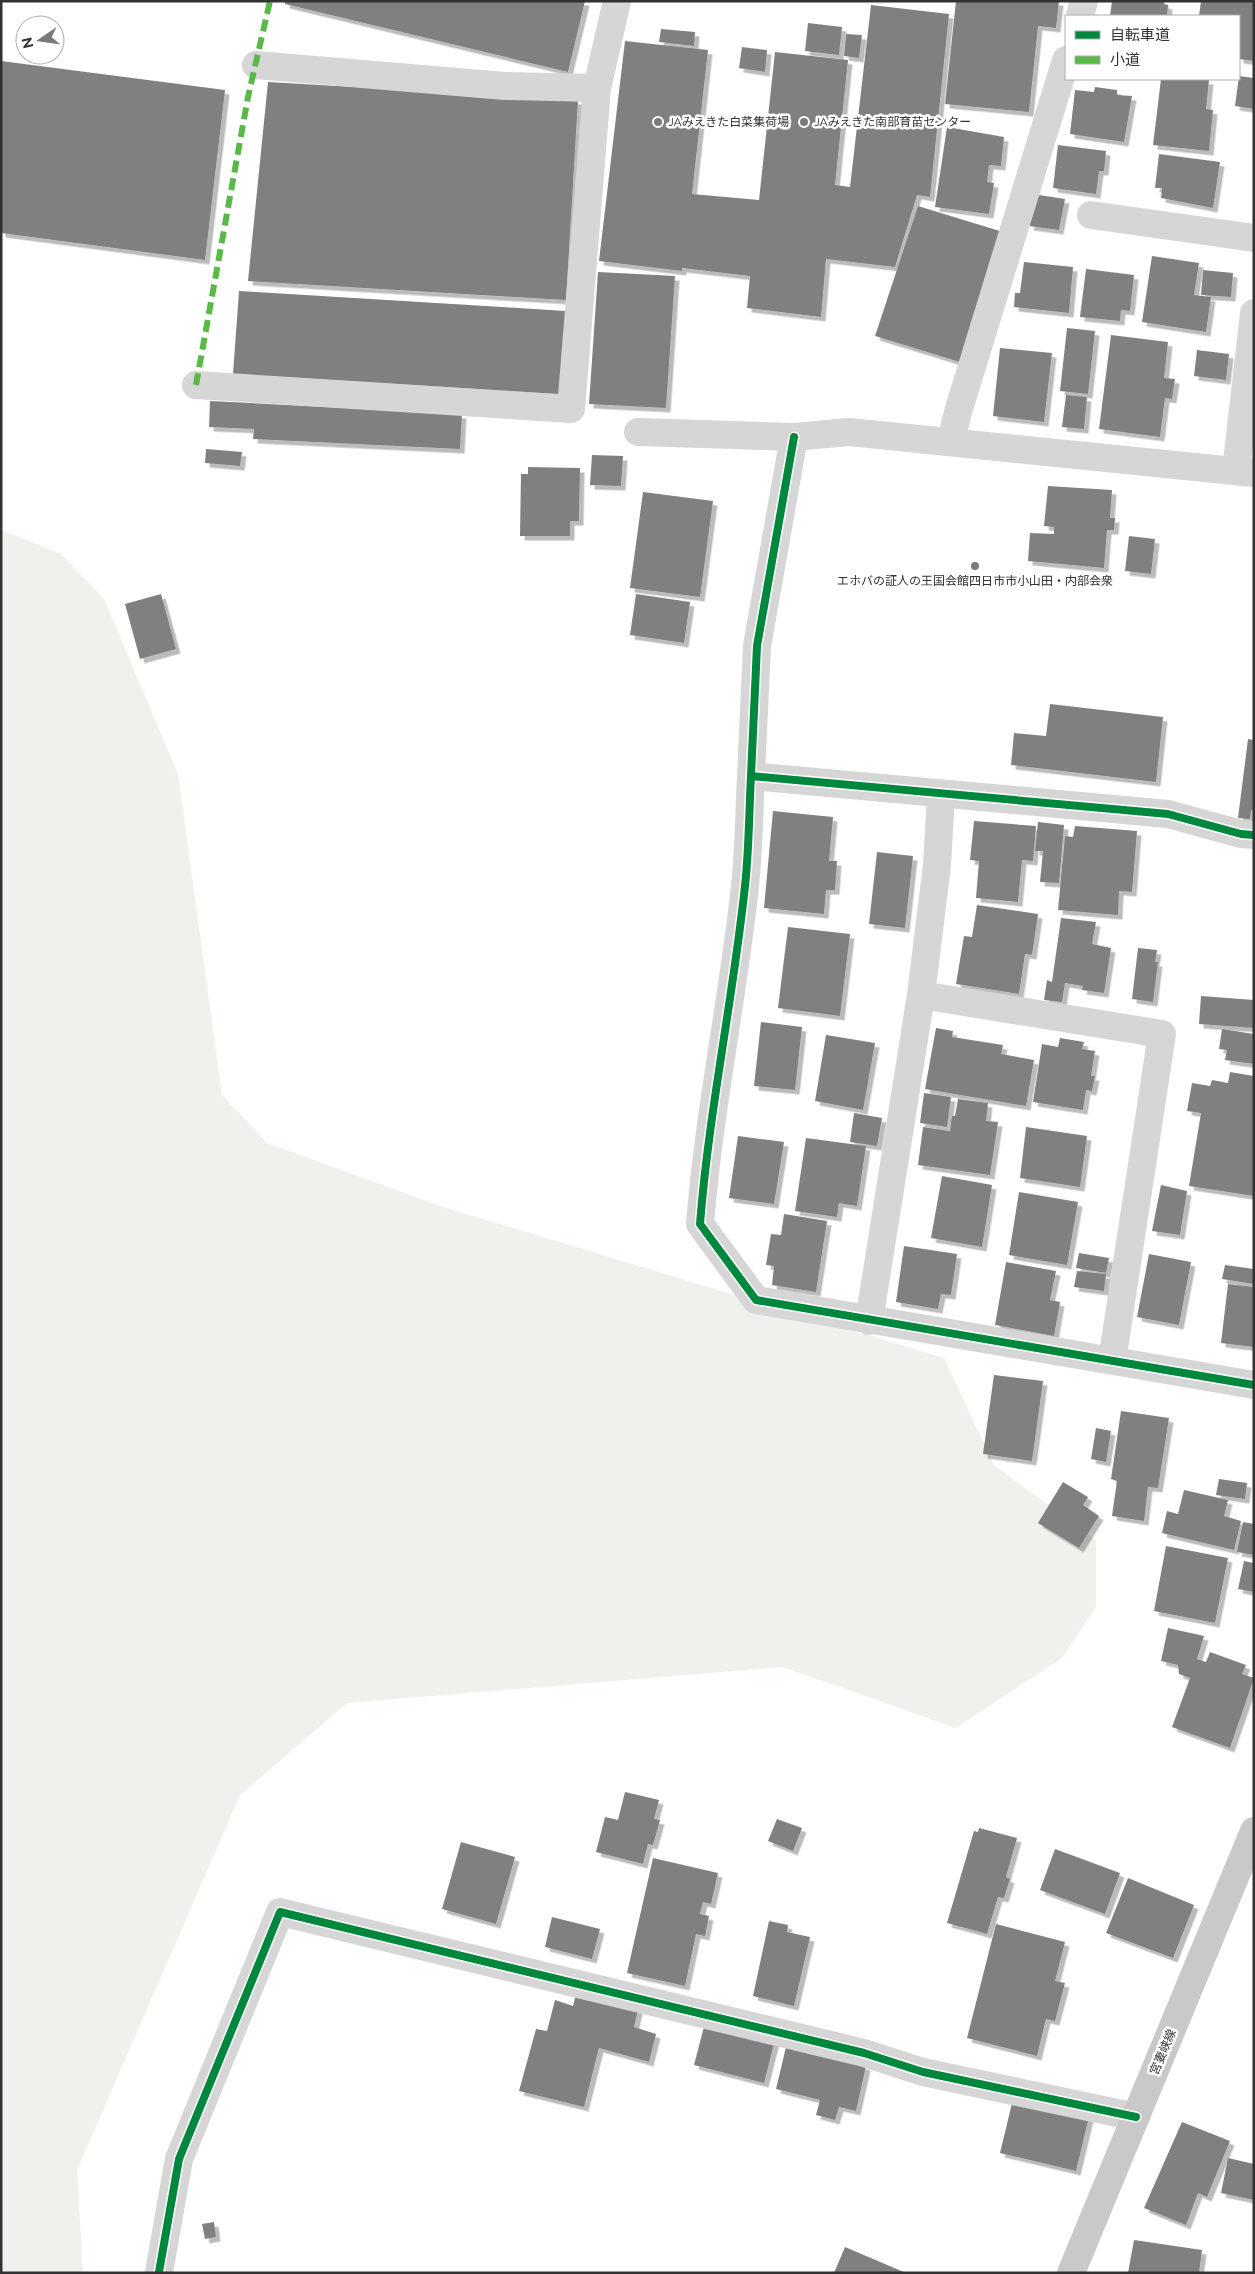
<svg xmlns="http://www.w3.org/2000/svg" width="1255" height="2274" viewBox="0 0 1255 2274" font-family="Raleway,'Noto Sans JP',sans-serif">
<style>
.green{fill:#eff2ec}
.building{fill:#808080;filter:url(#shadow)}
.lines{fill:none;stroke-linecap:round;stroke-linejoin:round}
.minor{stroke:#d6d6d6;stroke-width:28}
.primary{stroke:#c9c9c9;stroke-width:28}
.quiet{stroke:#58b947;stroke-width:6;stroke-dasharray:12 6;stroke-linecap:butt}
.cycleway-casing{stroke:#fff;stroke-width:11}
.cycleway{stroke:#00873e;stroke-width:8}
.poi-dot{fill:#7a7a7a;stroke:#fff;stroke-width:2}
.labels{text-anchor:middle;stroke-width:5;stroke-linejoin:round;paint-order:stroke}
.poi-label{font-size:12px;fill:#323232;stroke:#fff;text-anchor:start}
.street-label{font-size:12px;fill:#323232;stroke:#fff}
</style>
<defs>
<filter id="shadow"><feDropShadow dx="4.5" dy="4.5" stdDeviation="0" flood-color="#0004"/></filter>
</defs>
<rect width="100%" height="100%" fill="#fff"/>
<path class="green" d="M1,530L61,554L104,599L178,774L222,1095L267,1143L443,1207L944,1358L994,1465L1096,1540V1607L1062,1658L956,1728L783,1667L347,1703L240,1795L77,2170L83,2273H1Z"/>
<path class="building" d="M285,1H585L568,72L285,4Z
M956,1H1059L1056,28L1038,26L1029,112L945,104Z
M1112,1H1164V4L1168,5L1167,16H1110Z
M1201,1H1254V61L1239,59V16H1199Z
M871,5L949,14L930,197L917,195L895,267L826,259L821,317L747,308L750,276L682,268V271L599,261L625,41L708,50L692,194L759,200L775,52L848,60L835,185L850,187Z
M808,23L842,27L839,55L805,51Z
M661,29L695,32L694,46L659,42Z
M846,34L862,35L859,58L844,56Z
M742,47L767,50L765,72L739,68Z
M1,61L225,90L205,260L1,233Z
M1239,76L1254,78V109L1235,106Z
M1161,79L1209,80L1206,109L1213,110L1209,151L1153,145Z
M268,82L578,100L566,300L248,281Z
M1095,87L1117,90V95L1132,96L1124,142L1070,134L1075,90L1094,92Z
M947,127L1004,137L1001,166L989,165L987,182L994,183L989,214L935,207Z
M1058,145L1106,151L1104,171H1099L1096,194L1053,188Z
M1159,154L1220,162L1213,208L1161,198L1162,188H1155Z
M1039,195L1065,199L1059,230L1029,226Z
M918,206L1003,232L963,363L875,336Z
M1152,256L1199,263L1194,295L1211,297L1206,332L1142,322Z
M1024,262L1073,267L1069,313L1014,307L1015,293H1020Z
M1086,269L1134,275L1130,311L1121,310L1120,321L1080,317Z
M1203,270L1233,273L1231,297L1201,295Z
M598,272L675,276L666,408L589,404Z
M239,291L566,311L560,394L233,374Z
M1067,328L1095,331L1088,394L1060,391Z
M1111,335L1168,342L1164,378L1175,379L1172,399L1165,398L1160,437L1099,429Z
M1000,348L1052,353L1044,422L993,416Z
M1197,350L1229,354L1226,380L1194,376Z
M1066,395L1087,397L1084,429L1062,427Z
M210,401L462,414L460,449L253,439L254,429L209,427Z
M206,449L242,452L240,466L205,463Z
M592,455L623,456L621,486L590,485Z
M528,467L580,468L579,521H570V536H520L521,474H528Z
M1048,486L1112,490L1110,518H1115L1114,530H1107L1104,568L1028,561L1030,533L1054,534V527L1044,526Z
M643,492L713,501L700,597L630,588Z
M1129,536L1155,539L1151,574L1125,571Z
M161,594L176,649L140,659L125,604Z
M636,594L690,602L684,643L630,635Z
M1050,704L1163,717L1156,782L1011,765L1014,733L1046,736Z
M1248,739L1254,740V810H1251L1250,819L1238,818Z
M773,811L833,817L829,861H837L835,890H826L824,914L764,908Z
M974,821L1036,826L1033,861L1022,860L1018,902L976,898L979,861L970,860Z
M1038,822L1064,825L1059,883L1040,882L1043,851H1035Z
M1075,826L1137,831L1132,892L1119,891L1118,915L1058,910L1065,836L1073,837Z
M877,852L913,856L905,928L869,924Z
M977,905L1038,914L1032,955L1025,954L1019,994L956,984L964,936L972,937Z
M1061,918L1096,922L1092,944L1111,948L1104,993L1082,990L1083,986L1065,983L1062,1002L1044,1000L1047,980L1052,982Z
M788,927L850,934L840,1016L778,1008Z
M1138,948L1157,950L1155,962H1158L1153,1002L1132,999Z
M1201,996L1254,1000V1028L1199,1024Z
M761,1022L802,1027L795,1090L754,1086Z
M936,1028L953,1031L952,1037L1003,1045L1001,1054L1034,1060L1026,1106L925,1089Z
M1222,1029L1254,1034V1064L1225,1060L1227,1050L1219,1049Z
M826,1035L875,1043L863,1110L815,1101Z
M1060,1038L1084,1042L1082,1049L1095,1051L1091,1076H1095L1092,1091L1086,1090L1083,1110L1033,1102L1042,1044L1058,1047Z
M1230,1072L1254,1076V1196L1189,1186L1201,1113L1187,1111L1192,1083L1210,1086L1212,1080L1228,1083Z
M924,1093L951,1097L947,1127L920,1123Z
M958,1099L988,1103L986,1121L998,1122L990,1175L918,1165L923,1127L950,1131L952,1116H955Z
M854,1113L882,1118L877,1146L850,1142Z
M1026,1127L1087,1136L1080,1187L1020,1178Z
M738,1136L784,1142L774,1204L729,1198Z
M806,1138L866,1146L857,1206L839,1203L837,1217L795,1211Z
M942,1176L992,1185L982,1247L931,1238Z
M1161,1185L1187,1191L1180,1235L1152,1231Z
M1019,1192L1078,1202L1067,1265L1009,1255Z
M784,1214L827,1221L816,1292L772,1285L774,1266L766,1265L771,1234L781,1235Z
M904,1246L957,1254L951,1295L941,1294L938,1309L896,1302Z
M1079,1253L1109,1258L1106,1273L1076,1268Z
M1149,1254L1191,1262L1179,1325L1137,1317Z
M1006,1262L1056,1271L1050,1300L1060,1302L1054,1336L995,1325Z
M1225,1265L1254,1269V1284L1222,1279Z
M1077,1271L1106,1274L1104,1291L1074,1287Z
M1228,1284L1254,1287V1347L1221,1343Z
M994,1375L1043,1381L1032,1461L983,1454Z
M1121,1411L1169,1418L1158,1488L1148,1487L1144,1521L1112,1516L1117,1481L1111,1479Z
M1096,1428L1111,1431L1106,1462L1091,1459Z
M1219,1479L1247,1483L1245,1499L1216,1495Z
M1063,1482L1088,1497L1083,1505L1099,1516L1079,1548L1038,1523Z
M1184,1490L1228,1500L1224,1516L1241,1521L1234,1550L1162,1533L1167,1511L1178,1514Z
M1243,1522L1254,1524V1555L1237,1552Z
M1166,1546L1228,1558L1215,1623L1154,1611Z
M1244,1561L1254,1563V1592L1238,1589Z
M1168,1628L1204,1636L1197,1659L1206,1662L1210,1652L1246,1665L1242,1674L1254,1678L1230,1748L1172,1727L1190,1678L1179,1674L1178,1665L1161,1661Z
M625,1792L659,1800L654,1819L660,1820L653,1845L648,1844L643,1864L596,1852L605,1817L618,1820Z
M777,1819L802,1828L793,1851L768,1841Z
M979,1828L1017,1838L1006,1877L1010,1879L1004,1898L998,1897L987,1934L947,1923L974,1831L978,1832Z
M461,1842L515,1857L496,1924L442,1909Z
M1055,1849L1120,1873L1105,1914L1040,1890Z
M653,1858L718,1873L711,1904L703,1902L700,1914L709,1916L705,1936L696,1934L685,1986L627,1973Z
M1128,1878L1194,1905L1173,1958L1106,1933Z
M552,1917L600,1929L592,1959L545,1947Z
M769,1921L788,1925L787,1932L810,1937L794,2006L753,1996Z
M996,1924L1065,1942L1055,1981L1065,1983L1055,2021L1046,2019L1037,2056L967,2038Z
M577,1990L639,2006L634,2027L656,2034L649,2062L599,2048L584,2107L519,2091L536,2029L547,2031L555,2000L573,2006Z
M705,2023L775,2040L764,2083L694,2065Z
M786,2047L866,2066L856,2111L839,2107L835,2120L816,2115L820,2100L776,2089Z
M1013,2099L1089,2117L1076,2171L1000,2153Z
M1182,2122L1230,2141L1207,2197L1198,2193L1186,2225L1144,2208Z
M1228,2158L1254,2164V2200L1221,2193Z
M214,2222L216,2237L205,2239L202,2224Z
M1134,2240L1202,2250L1199,2273H1128Z
M845,2247L906,2273H834Z"/>
<g class="lines">
<path class="minor" d="M1080,16L1084,1
M256,65L505,86L597,88
M1091,215L1254,238
M196,385L571,409L597,88L617,1
M638,432L794,437L849,432L1254,473
M794,437L757,646L751,776L1168,814L1241,834L1254,835
M951,441L958,412L1066,60
M1236,471L1254,313
M751,776C749,813 749,850 745,886C733,999 709,1110 700,1224L756,1300L1254,1385
M941,795L937,865L921,995L1162,1034L1112,1361
M869,1321L921,995
M159,2272L179,2159L280,1912L864,2053L923,2072L1136,2117"/>
<path class="primary" d="M1071,2273L1254,1831"/>
<path class="quiet" d="M196,385L248,97L270,1"/>
<defs>
<path id="cycleway" d="M794,437L757,646L751,776L1168,814L1241,834L1254,835
M751,776C749,813 749,850 745,886C733,999 709,1110 700,1224L756,1300L1254,1385
M159,2272L179,2159L280,1912L864,2053L923,2072L1136,2117"/>
</defs>
<use href="#cycleway" class="cycleway-casing"/>
<use href="#cycleway" class="cycleway"/>
</g>
<g class="poi-dot">
<circle cx="658" cy="122" r="5"/>
<circle cx="804" cy="122" r="5"/>
<circle cx="975" cy="566" r="5"/>
</g>
<g class="labels">
<g class="poi-label">
<text x="668" y="126">JAみえきた白菜集荷場</text>
<text x="814" y="126">JAみえきた南部育苗センター</text>
<text x="975" y="585" text-anchor="middle">エホバの証人の王国会館四日市市小山田・内部会衆</text>
</g>
<g class="street-label">
<text transform="translate(1163 2052) rotate(-67)" y="4">宮妻峡線</text>
</g>
</g>
<rect width="1255" height="2274" fill="none" stroke="#323232" stroke-width="5"/>
<rect x="1065" y="15" width="175" height="65" fill="#ffffff" stroke="#adadad"/>
<rect x="1075" y="31" width="25" height="8" fill="#00873e" stroke="#adadad"/>
<text x="1110" y="40" font-size="15" fill="#323232">自転車道</text>
<rect x="1075" y="56" width="25" height="8" fill="#58b947" stroke="#adadad"/>
<text x="1110" y="65" font-size="15" fill="#323232">小道</text>
<g transform="translate(40 40) rotate(257)"><circle r="24" fill="#ffffff" stroke="#adadad"/>
<path d="M0-4L9 19L0 12L-9 19Z" fill="#7a7a7a"/>
<text y="-8" font-size="14" font-weight="bold" text-anchor="middle" fill="#323232">N</text>
</g>
</svg>
